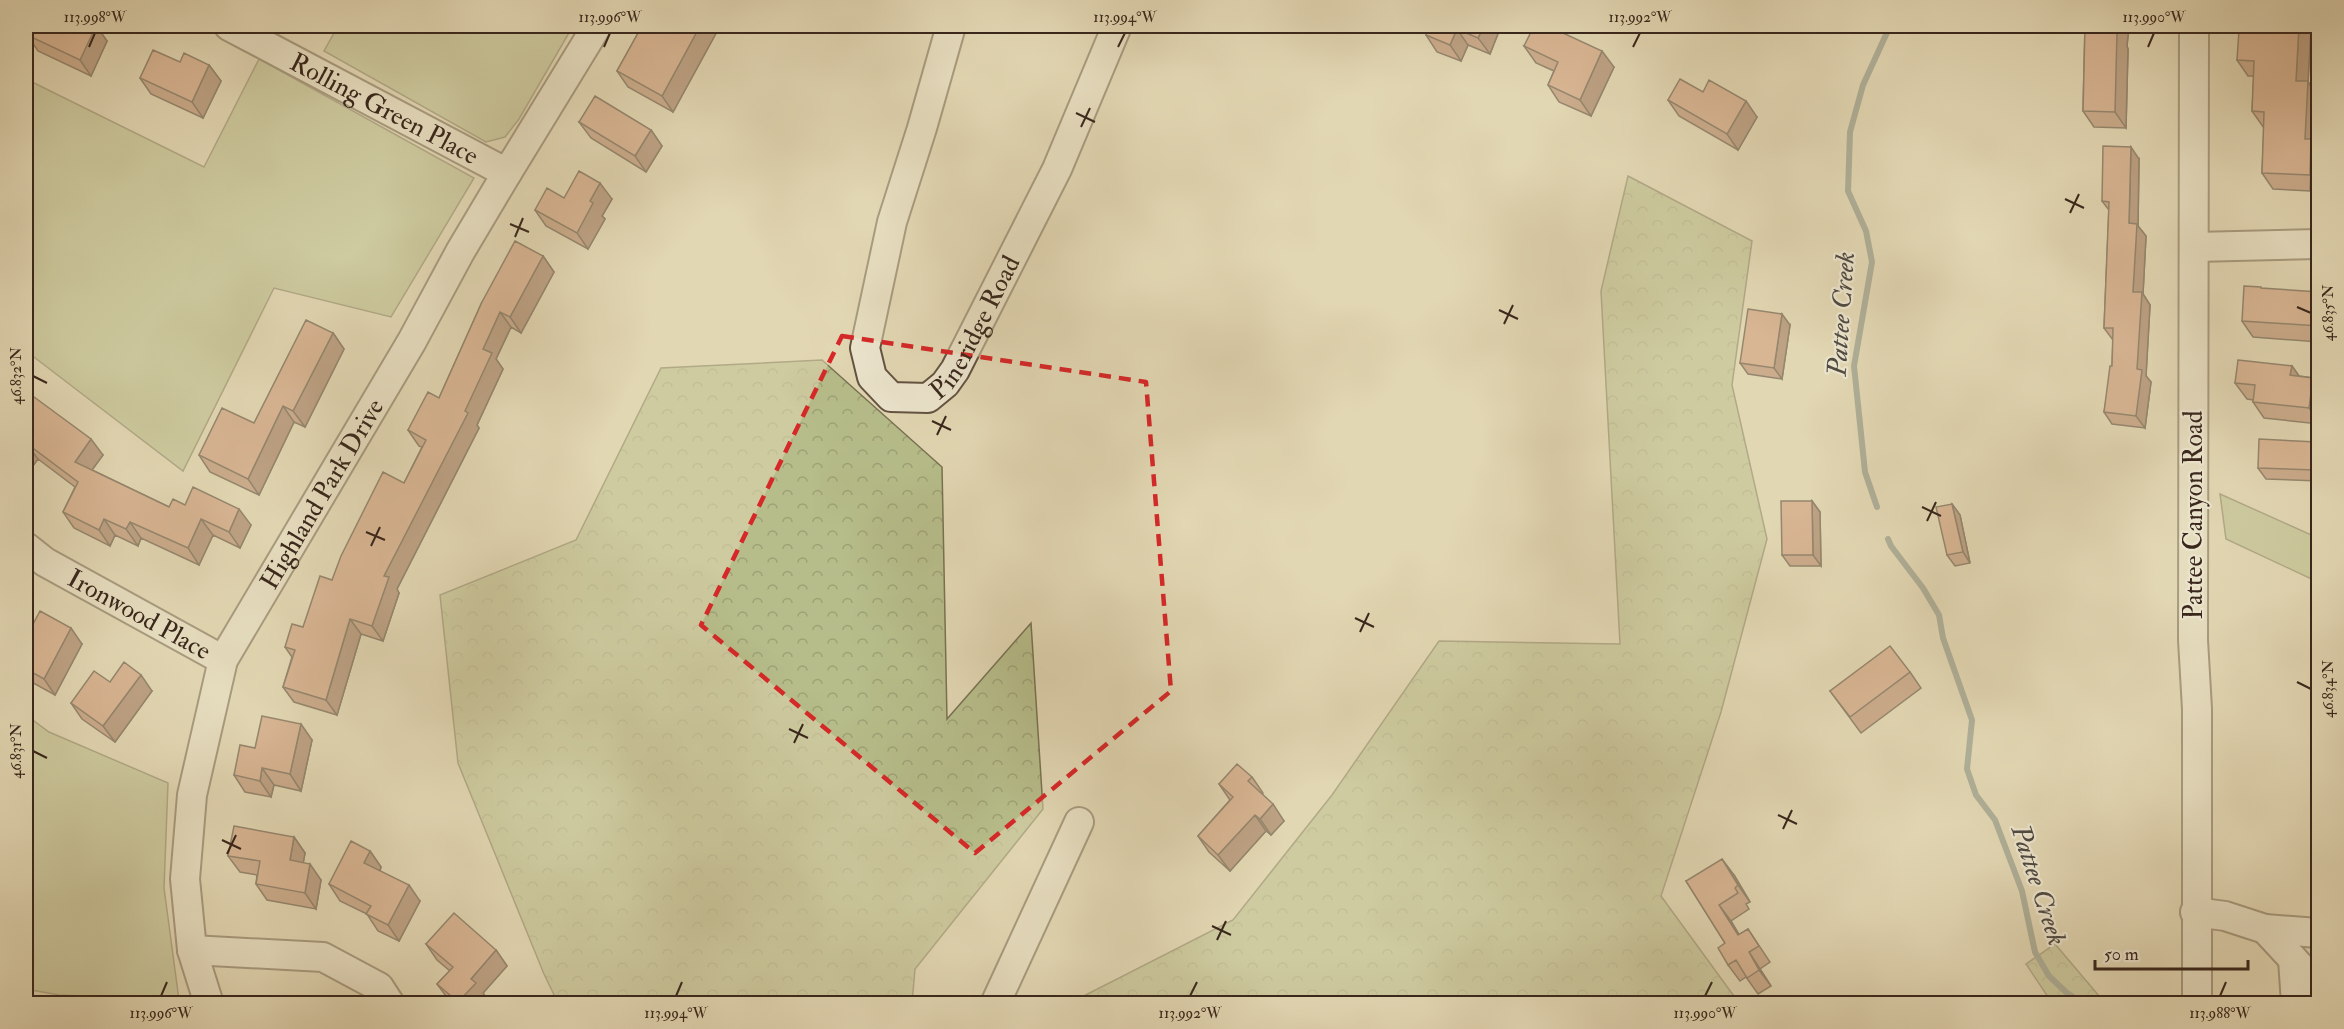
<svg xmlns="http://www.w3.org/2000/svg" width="2344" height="1029" viewBox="0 0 2344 1029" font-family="'IM FELL Double Pica',serif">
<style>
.green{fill:#b6bd8a;stroke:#787253;stroke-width:1.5}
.forest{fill:url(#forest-crowns);stroke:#787253;stroke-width:1.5}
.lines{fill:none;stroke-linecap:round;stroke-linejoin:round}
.stream{stroke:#717e78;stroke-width:6}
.minor-casing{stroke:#635342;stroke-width:32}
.minor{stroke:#ece5ce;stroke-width:28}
.wall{fill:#b0785e;stroke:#39271c;stroke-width:1.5}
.shaded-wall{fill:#90624c;stroke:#39271c;stroke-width:1.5}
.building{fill:#cd8c6d;stroke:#39271c;stroke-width:1.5}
.marked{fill:none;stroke:#d62828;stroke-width:4.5;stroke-dasharray:12 8;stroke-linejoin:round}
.ticks{fill:none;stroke:#39271c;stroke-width:2}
.labels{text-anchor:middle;stroke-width:4.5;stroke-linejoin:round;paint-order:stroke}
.street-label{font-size:26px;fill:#39271c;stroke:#ece5ce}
.water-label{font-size:27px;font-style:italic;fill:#504b42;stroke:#ece5ce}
.neatline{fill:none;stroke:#39271c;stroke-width:2}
.ticks-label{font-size:15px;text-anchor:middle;fill:#39271c}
</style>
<defs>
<pattern id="forest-crowns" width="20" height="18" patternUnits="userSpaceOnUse" patternTransform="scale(1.5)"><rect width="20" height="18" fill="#b6bd8a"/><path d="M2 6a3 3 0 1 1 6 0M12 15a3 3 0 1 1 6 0" fill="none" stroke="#9da276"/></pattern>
</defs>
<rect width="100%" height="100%" fill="#e2d7b3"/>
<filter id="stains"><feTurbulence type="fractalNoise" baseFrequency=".00333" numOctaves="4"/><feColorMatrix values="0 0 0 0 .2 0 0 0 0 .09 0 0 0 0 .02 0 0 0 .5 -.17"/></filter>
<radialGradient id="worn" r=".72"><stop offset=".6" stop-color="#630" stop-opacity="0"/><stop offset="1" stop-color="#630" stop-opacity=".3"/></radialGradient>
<path class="green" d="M338,26H573L519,119L505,137L486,142L324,51Z
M259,59L474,178L391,317L274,288L183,471L26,351V79L204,167Z
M2220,494L2318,538V582L2226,539Z
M26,715L49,732L168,783L164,888L179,1000L59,995L26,989Z"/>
<path class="forest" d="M1628,176L1752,241L1732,385L1767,539L1721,712L1661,896L1739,1003H1070L1233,920L1332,795L1439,641L1620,644L1601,291Z
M822,360L942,467L947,719L1031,623L1043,809L915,969L912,1003H558L544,974L458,763L440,595L576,540L661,368Z
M2055,944L2105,1003H2052L2026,964Z"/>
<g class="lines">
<path class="stream" d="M1877,507L1865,472L1854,366L1872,262L1866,231L1848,191L1850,132L1863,85L1890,26
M1888,539L1891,546L1923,588L1939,615L1943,638L1972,720L1967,769L1976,795L1995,820L2022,891L2035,952L2049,976L2067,993L2083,1004"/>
<defs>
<g id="minor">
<path id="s1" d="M229,26L507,173"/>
<path id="s2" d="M951,26L922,128L892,222L865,348L872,377L891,397L928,398L945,384L955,370L1057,169L1117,26"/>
<path d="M2194,26L2193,640L2197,709V1004"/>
<path d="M2195,247L2318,244"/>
<path id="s3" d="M26,547L45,562L223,660"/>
<path d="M2195,912L2225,916L2265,929L2318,986"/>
<path d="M2265,929L2318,933"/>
<path d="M192,950L323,957L379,987L390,1004"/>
<path d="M2293,959L2296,1004"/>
<path id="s4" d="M209,1004L192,950L185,879L192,795L223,660L412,341L460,252L507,173L597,26"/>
<path d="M995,1004L1079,822"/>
</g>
</defs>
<use href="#minor" class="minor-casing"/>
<use href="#minor" class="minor"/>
</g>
<path class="wall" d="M32,26H98L97,27L107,41L91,76L38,51L27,35Z
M642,26H720L673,112L628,87L617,71Z
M1371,26H1394L1393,31Z
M1430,26H1501L1490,54L1468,45L1461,61L1437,52L1426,35Z
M2085,26H2129L2127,46L2128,49L2126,128L2094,127L2083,111Z
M2261,26H2311L2308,82L2319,97L2317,147L2319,150V201L2311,191L2273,189L2262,173L2264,128L2252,111L2254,76H2248L2237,60L2261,31Z
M1524,46L1614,67L1591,116L1559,102L1548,85L1554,71L1536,63Z
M180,62L209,65L221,81L203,118L151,94L140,78Z
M1703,92L1757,117L1738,150L1679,116L1668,100Z
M579,122L651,130L662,146L646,172L591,138Z
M2139,159L2138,226L2146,236L2143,294L2150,305L2146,376L2151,382L2145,428L2112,424L2104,412L2112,366L2113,340L2104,328L2109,210L2102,201Z
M564,198L612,199L602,216L605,219L588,249L546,226L535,210Z
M543,256L554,272L521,333L511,327L496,359L503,369L477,425L479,428L397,589L399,593L383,641L361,634L337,715L294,702L283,687L292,657L285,647L303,627L332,580L404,483L422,447L419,446L408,430L439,398L482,302Z
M2319,292V342L2253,337L2242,321Z
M1790,325L1782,379L1748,374L1740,363Z
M333,333L344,349L305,427L294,422L259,495L210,472L199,455L254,423Z
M2292,366L2299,376L2313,378L2319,386V424L2264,418L2253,402V400L2247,399L2235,383Z
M26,400L103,455L92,470L169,507L185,505L251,525L240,548L213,535L199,565L141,538L138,546L115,535L110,546L74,528L63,512L75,487L38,459L26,475Z
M2317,442L2319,444V481L2266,479L2258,468Z
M1812,501L1820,512L1821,566H1790L1782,555Z
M1952,504L1960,515L1970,563L1955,566L1947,555Z
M26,623L32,626L82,644L55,695L26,679Z
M1910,672L1921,688L1861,733L1830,691Z
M110,682L152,691L115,742L82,719L71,703Z
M312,740L301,791L274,785L271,797L245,792L234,775L255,748Z
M1252,777L1263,793L1262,795L1284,821L1271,835L1266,831L1230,871L1209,852L1198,836L1230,800L1219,784Z
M294,837L305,853L303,863L321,880L316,909L267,900L256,884L257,875L240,872L228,856Z
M370,851L381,867L380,871L420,901L399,941L378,931L367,914L340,901L329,884Z
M1734,875L1750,902L1746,904L1749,909L1731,921L1739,935L1748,929L1770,962L1760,969L1771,986L1758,994L1746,977L1740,981L1728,965L1725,943L1686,881Z
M426,944L496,950L507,966L483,993L487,999L483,1004H452L437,984L450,971L437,960Z"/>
<path class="shaded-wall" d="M87,26H98L97,27L107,41L91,76L80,60Z
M700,26H720L673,112L662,96Z
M1389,26H1394L1393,31Z
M1484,26H1501L1490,54L1478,38Z
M2116,26H2129L2127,46L2128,49L2126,128L2115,112V33Z
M2299,26H2311L2308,82L2319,97L2317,147L2319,150V188L2310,175L2296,81Z
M1457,29L1468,45L1461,61L1450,45Z
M1602,51L1614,67L1591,116L1580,100Z
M209,65L221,81L203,118L192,102Z
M1746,101L1757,117L1738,150L1727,134Z
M651,130L662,146L646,172L635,156Z
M2131,147L2139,159L2138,226L2146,236L2143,294L2150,305L2146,376L2151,382L2145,428L2136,416L2137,369L2129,223Z
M600,183L612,199L602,216L605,219L588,249L577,233L590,201Z
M543,256L554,272L521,333L510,317Z
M500,312L511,327L496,359L503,369L477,425L479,428L397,589L399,593L383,641L372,626L384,576L483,349Z
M1782,314L1790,325L1782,379L1774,368Z
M333,333L344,349L305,427L293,411Z
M2292,366L2303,382L2290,375Z
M2313,378L2319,386V421L2309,408Z
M283,406L294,422L259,495L248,479Z
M91,439L103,455L86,478L75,462Z
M2317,442L2319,444V474L2315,470Z
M26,443L38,459L26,475Z
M1812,501L1820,512L1821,566L1813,555Z
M1952,504L1960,515L1970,563L1963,552Z
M239,509L251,525L240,548L229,532Z
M104,519L115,535L110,546L99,530Z
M201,519L213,535L199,565L188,548Z
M130,522L141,538L138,546L126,529Z
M350,619L361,634L337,715L326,700Z
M71,628L82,644L55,695L44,679Z
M141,675L152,691L115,742L103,726Z
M301,724L312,740L301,791L290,774Z
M262,768L274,785L271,797L260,781Z
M1273,804L1284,821L1271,835L1260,819Z
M1255,815L1266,831L1230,871L1218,855Z
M294,837L305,853L301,876L290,860Z
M370,851L381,867L376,879L364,863Z
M1722,859L1734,875L1750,902L1738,885Z
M310,864L321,880L316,909L305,893Z
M409,885L420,901L399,941L388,925Z
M1719,905L1731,921L1749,951L1738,935Z
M496,950L507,966L483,993L487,999L483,1004H459L458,1002L471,979Z
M1749,952L1771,986L1759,970Z"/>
<path class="building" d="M32,26H96L80,60L27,35Z
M642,26H700L662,96L617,71Z
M1430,26H1484L1478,38L1457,29L1450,45L1426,35Z
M1534,26H1548L1602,51L1580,100L1548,85L1558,62L1524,46Z
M2085,26H2116L2115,33H2117L2115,112L2083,111Z
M2261,26H2299L2296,81H2308L2305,139H2311L2310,175L2262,173L2264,112L2252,111L2254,61L2237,60L2239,30L2261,31Z
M153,50L180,62L184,53L209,65L192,102L140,78Z
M1680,79L1703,92L1709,80L1746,101L1727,134L1668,100Z
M595,96L651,130L635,156L579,122Z
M2103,146L2131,147L2129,223L2137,224L2133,292H2142L2137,369L2142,370L2136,416L2104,412L2110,366H2112L2113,328H2104L2109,202L2102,201Z
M579,171L600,183L590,201L593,203L577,233L535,210L547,188L564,198Z
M2311,171L2319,172V190L2310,189Z
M515,241L543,256L510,317L500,312L483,349L492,353L465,411L468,413L384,576L389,577L372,626L350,619L326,700L283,687L295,650L285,647L292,624L303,627L320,576L332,580L341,556L383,472L404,483L426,440L408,430L428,392L439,398L482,302Z
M2244,286L2261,287V288L2319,292V326L2242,321Z
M1748,309L1782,314L1774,368L1740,363Z
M306,320L333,333L293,411L283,406L248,479L199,455L222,408L254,423Z
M2238,360L2292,366L2290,375L2313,378L2309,408L2253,402L2255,385L2235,383Z
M30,394L91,439L75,462L169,507L173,499L185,505L193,487L239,509L229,532L201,519L188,548L130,522L126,529L104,519L99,530L63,512L78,482L26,443V444V400Z
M2259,439L2317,442L2315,470L2258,468Z
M1781,501H1812L1813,555H1782Z
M1952,504L1963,552L1947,555L1936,507Z
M40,611L71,628L44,679L26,669V623L32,626Z
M1890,646L1910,672L1850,717L1830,691Z
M124,662L141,675L103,726L71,703L94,671L110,682Z
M262,716L301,724L290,774L262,768L260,781L234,775L240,745L255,748Z
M1237,764L1252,777L1248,781L1273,804L1260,819L1255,815L1218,855L1198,836L1233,797L1219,784Z
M234,826L294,837L290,860L310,864L305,893L256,884L260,861L228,856Z
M351,841L370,851L364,863L409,885L388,925L366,914L371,906L329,884Z
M1722,859L1738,885L1735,888L1738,893L1719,905L1738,935L1748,929L1759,946L1749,952L1759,970L1747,978L1736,960L1728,965L1718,948L1725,943L1686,881Z
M454,913L496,950L471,979L476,983L458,1002L437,984L453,967L426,944Z
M280,996L283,1004H258Z
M321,999L322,1004H308Z"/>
<path d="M0 0H2344V1029H0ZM842,336L1146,382L1171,691L975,853L701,625Z" fill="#e2d7b3" fill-opacity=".55" fill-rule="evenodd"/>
<path class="marked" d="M842,336L1146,382L1171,691L975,853L701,625Z"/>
<path class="ticks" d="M89,47L95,33M604,47L610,33M1118,47L1125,33M1633,47L1640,33M2148,47L2154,33M1076,113L1095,122M1081,127L1090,108M2065,199L2084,208M2070,213L2079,194M510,224L529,232M515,237L523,218M2297,307L2311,313M1499,310L1518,319M1504,324L1513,305M33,376L47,383M932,421L951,430M937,435L946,416M1922,507L1941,516M1927,521L1936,502M366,532L385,540M371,546L380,527M1355,618L1374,627M1360,632L1369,613M2297,682L2311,689M789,729L808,738M794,743L803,724M33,751L47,758M1778,815L1797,824M1783,829L1792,810M222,840L241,849M227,854L236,835M1212,926L1231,935M1217,940L1226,921M161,996L167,982M676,996L682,982M1190,996L1197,982M1705,996L1712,982M2220,996L2226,982"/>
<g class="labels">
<g class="street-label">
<text dy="9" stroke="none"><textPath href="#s1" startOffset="176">Rolling Green Place</textPath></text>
<text dy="9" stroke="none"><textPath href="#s2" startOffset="514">Pineridge Road</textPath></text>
<text dy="9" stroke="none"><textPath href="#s4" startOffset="544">Highland Park Drive</textPath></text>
<text transform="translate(2193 515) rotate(-90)" y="9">Pattee Canyon Road</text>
<text dy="9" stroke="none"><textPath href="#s3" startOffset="132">Ironwood Place</textPath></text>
</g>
<g class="water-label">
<text transform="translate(1841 314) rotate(-86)" y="9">Pattee Creek</text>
<text transform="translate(2039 885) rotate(72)" y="9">Pattee Creek</text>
</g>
</g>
<rect width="2344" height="1029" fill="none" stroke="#e2d7b3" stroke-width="66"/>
<path d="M2095 960v9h153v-9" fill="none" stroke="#39271c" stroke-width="3"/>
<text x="2104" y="960" font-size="18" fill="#39271c" stroke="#ece5ce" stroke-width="4.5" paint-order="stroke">50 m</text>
<rect x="33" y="33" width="2278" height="963" class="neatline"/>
<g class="ticks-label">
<text x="95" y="22">113.998°W</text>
<text x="610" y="22">113.996°W</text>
<text x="1125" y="22">113.994°W</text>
<text x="1640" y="22">113.992°W</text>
<text x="2154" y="22">113.990°W</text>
<text transform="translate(2328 313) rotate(-90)" y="5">46.835°N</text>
<text transform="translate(16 376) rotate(-90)" y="5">46.832°N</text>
<text transform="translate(2328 689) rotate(-90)" y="5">46.834°N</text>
<text transform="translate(16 751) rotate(-90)" y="5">46.831°N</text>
<text x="161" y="1018">113.996°W</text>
<text x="676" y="1018">113.994°W</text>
<text x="1190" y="1018">113.992°W</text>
<text x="1705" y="1018">113.990°W</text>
<text x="2220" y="1018">113.988°W</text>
</g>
<rect width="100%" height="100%" filter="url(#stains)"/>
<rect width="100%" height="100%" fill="url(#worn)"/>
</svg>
